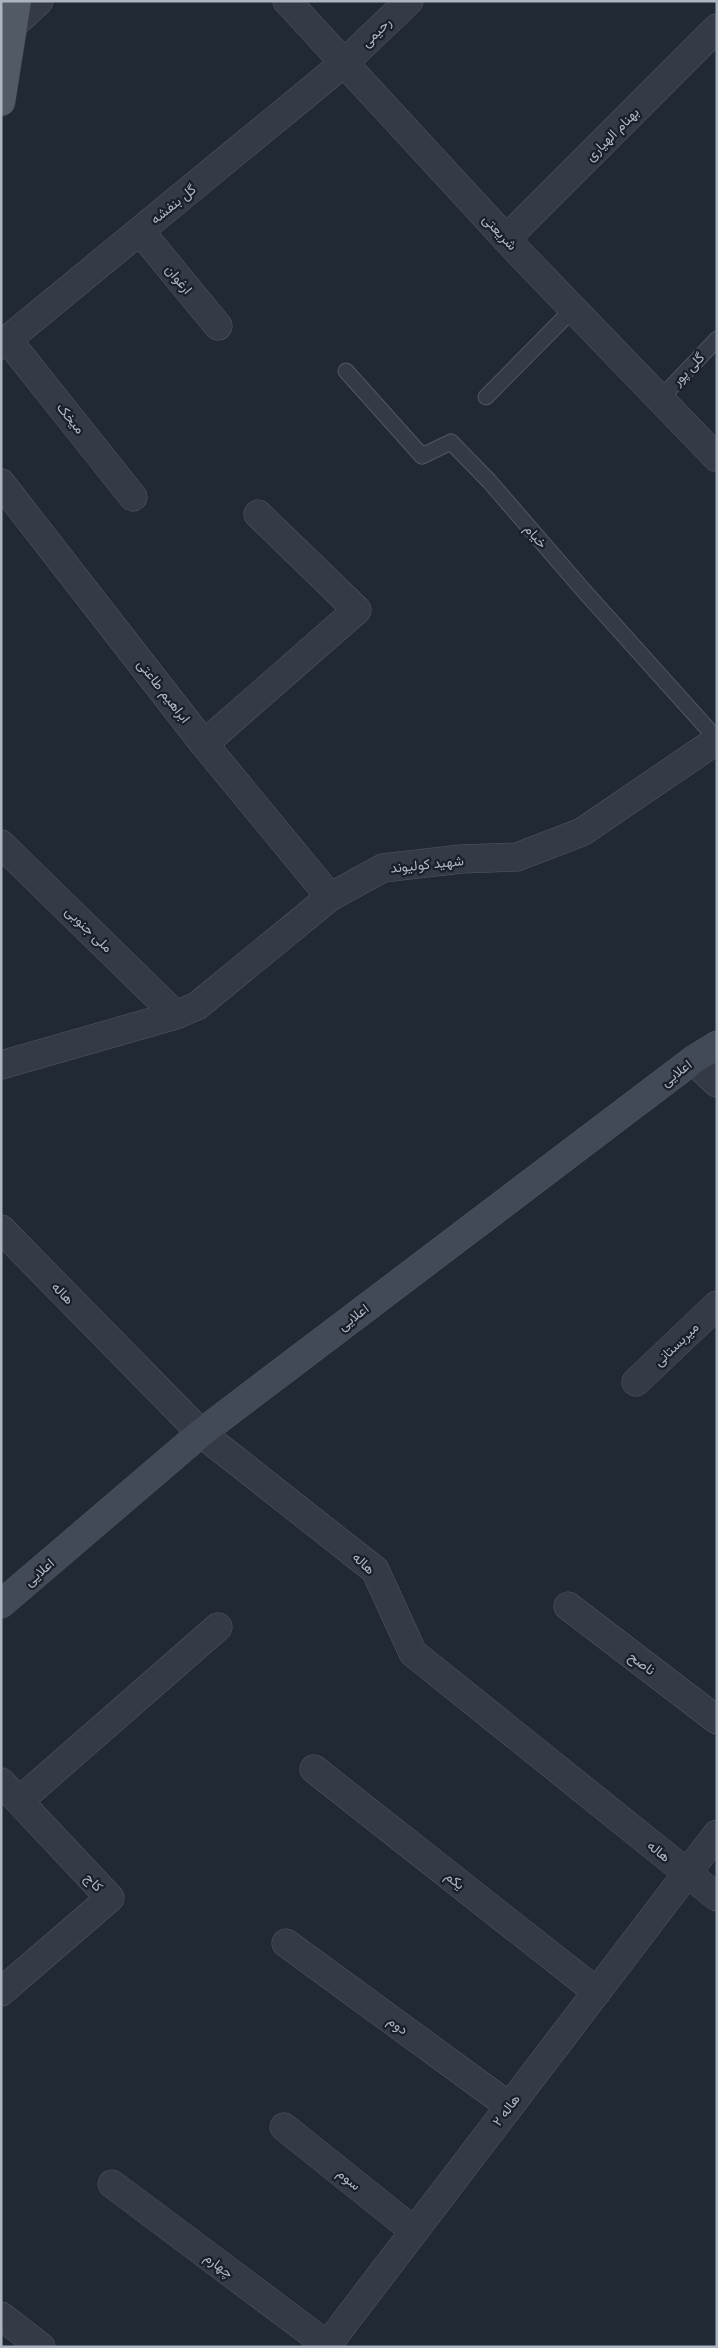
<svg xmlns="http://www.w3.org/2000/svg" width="718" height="2348" viewBox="0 0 718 2348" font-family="Figtree,Vazirmatn,sans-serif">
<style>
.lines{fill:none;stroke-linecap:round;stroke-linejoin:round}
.lane-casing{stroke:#525863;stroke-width:17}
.street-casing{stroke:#525863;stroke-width:29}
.secondary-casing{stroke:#525863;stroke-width:29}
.primary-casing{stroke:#3e444f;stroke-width:29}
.lane{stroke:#343b46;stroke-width:15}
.street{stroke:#343b46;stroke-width:28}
.secondary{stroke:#424a58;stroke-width:28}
.primary{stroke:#525a66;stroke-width:28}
.labels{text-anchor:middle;stroke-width:4.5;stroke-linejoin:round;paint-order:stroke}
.street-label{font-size:14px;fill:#aeb5c2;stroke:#1a202a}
</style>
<rect width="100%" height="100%" fill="#212935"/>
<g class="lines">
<defs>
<path id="lane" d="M346,371L422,456L451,442L489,481L585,592L717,739
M486,397L573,309
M660,399L717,339"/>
<path id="street" d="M287,1L523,257L717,458
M13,25L39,1
M140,231L218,326
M506,239L717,28
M8,340L133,497
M1,345L344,63L409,1
M1,483L204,744L330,897
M204,744L357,610L258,514
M1,844L176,1015
M693,1060L717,1083
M1,1065L176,1015L197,1006L330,897L383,868L461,859L517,857L582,832L717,740
M1,1229L201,1433L375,1570L413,1653L717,1897
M636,1382L717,1305
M568,1606L717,1720
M314,1769L597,1992
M1,1782L110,1898L1,1992
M19,1801L218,1627
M286,1943L509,2106
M284,2127L414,2231
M112,2184L327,2345
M1,2316L41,2347
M326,2347L717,1834"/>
<path id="secondary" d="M1,1604L201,1433L693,1060L717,1045"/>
<path id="primary" d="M1,102L17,1"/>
</defs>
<use href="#lane" class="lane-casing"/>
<use href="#street" class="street-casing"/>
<use href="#secondary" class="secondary-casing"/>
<use href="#primary" class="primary-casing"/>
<use href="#lane" class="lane"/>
<use href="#street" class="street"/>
<use href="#secondary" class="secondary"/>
<use href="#primary" class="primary"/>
</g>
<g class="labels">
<g class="street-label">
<text transform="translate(376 32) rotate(-44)" y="5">رحیمی</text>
<text transform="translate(612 134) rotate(-45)" y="5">بهنام الهیاری</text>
<text transform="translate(173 204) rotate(-39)" y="5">گل بنفشه</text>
<text transform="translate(500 232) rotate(47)" y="5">شریعتی</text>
<text transform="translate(179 279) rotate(50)" y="5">ارغوان</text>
<text transform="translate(688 369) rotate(-46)" y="5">گلی پور</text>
<text transform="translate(71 418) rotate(51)" y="5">میخک</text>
<text transform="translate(536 536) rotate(49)" y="5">خیام</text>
<text transform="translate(164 691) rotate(52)" y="5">ابراهیم طاعتی</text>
<text transform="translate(427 864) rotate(-6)" y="5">شهید کولیوند</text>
<text transform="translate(89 929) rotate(44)" y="5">ملی جنوبی</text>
<text transform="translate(676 1073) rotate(-37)" y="5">اعلایی</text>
<text transform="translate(63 1293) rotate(46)" y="5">هاله</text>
<text transform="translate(353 1317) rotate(-37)" y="5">اعلایی</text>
<text transform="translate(676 1344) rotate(-44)" y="5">میربستانی</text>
<text transform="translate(364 1563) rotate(43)" y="5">هاله</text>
<text transform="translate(39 1572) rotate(-41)" y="5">اعلایی</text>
<text transform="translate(642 1663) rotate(37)" y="5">ناصح</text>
<text transform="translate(659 1851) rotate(39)" y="5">هاله</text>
<text transform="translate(455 1880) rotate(38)" y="5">یکم</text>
<text transform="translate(94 1882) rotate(47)" y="5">کاج</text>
<text transform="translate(398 2025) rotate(36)" y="5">دوم</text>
<text transform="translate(506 2110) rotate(-53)" y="5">هاله ۲</text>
<text transform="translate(349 2179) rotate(39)" y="5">سوم</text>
<text transform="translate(219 2265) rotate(37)" y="5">چهارم</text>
</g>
</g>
<rect width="718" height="2348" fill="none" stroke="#aeb5c2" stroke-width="5"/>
</svg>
